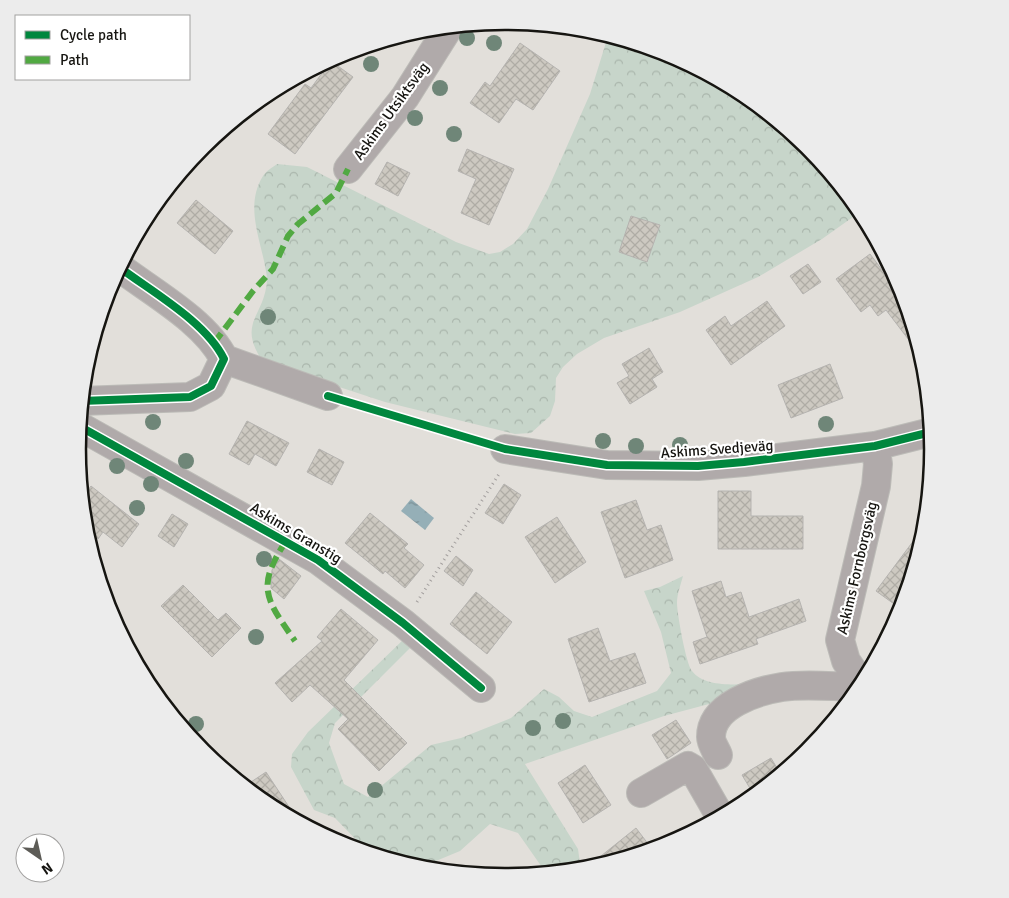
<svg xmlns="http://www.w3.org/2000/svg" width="1009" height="898" viewBox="0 0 1009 898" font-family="Signika,sans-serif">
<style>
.forest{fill:url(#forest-crowns)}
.water{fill:url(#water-ripples)}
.building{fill:url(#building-cross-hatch);stroke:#b5b3b0}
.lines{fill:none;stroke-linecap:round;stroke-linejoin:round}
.minor-casing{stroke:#bcbbb7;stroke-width:30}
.path{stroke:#a29e9d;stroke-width:3;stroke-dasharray:1 4;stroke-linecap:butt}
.minor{stroke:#b0aaaa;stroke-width:28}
.quiet{stroke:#51a942;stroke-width:6;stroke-dasharray:12 6;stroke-linecap:butt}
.cycleway-casing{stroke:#fff;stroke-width:11}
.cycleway{stroke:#00873e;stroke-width:8}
.tree{fill:#6f8678}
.labels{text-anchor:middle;stroke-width:4.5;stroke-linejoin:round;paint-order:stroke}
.street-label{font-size:15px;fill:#161511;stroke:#fff}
.rim{fill:none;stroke:#161511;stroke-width:2.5}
</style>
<defs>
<pattern id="forest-crowns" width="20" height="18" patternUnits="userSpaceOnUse" patternTransform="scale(1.25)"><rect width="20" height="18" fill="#c7d5ca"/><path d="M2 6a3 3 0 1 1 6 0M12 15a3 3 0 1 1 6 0" fill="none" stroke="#aab6ac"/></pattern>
<pattern id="water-ripples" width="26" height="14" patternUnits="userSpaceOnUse" patternTransform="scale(1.25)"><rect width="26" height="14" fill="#95afb7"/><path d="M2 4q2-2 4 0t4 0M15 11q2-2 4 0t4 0" fill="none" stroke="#798d93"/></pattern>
<pattern id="building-cross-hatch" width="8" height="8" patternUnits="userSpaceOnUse" patternTransform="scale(1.25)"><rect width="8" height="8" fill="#cdc9c1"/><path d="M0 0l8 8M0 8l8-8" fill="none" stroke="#afaca5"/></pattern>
</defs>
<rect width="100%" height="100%" fill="#e2dfda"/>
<path class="forest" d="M608,36L668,54L742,94L807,147L860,212L822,239L758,277L680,312L604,338L577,354L563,367L556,378L555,401L550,416L531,433L515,434L385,402L263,362C236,322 265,317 267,280C267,274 265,267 264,261C258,233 246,203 263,176C266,171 273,167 277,164L307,167L456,242L489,254L500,252L513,244L527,229L548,189L590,94Z
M683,576C681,584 677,594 677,603C677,613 686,664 692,671C705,688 736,684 755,684L724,700L664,716L525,764L578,849L580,863L566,871L546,873L518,833L490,824L460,851L419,868L368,852L335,818L314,810L291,767L292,754L308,732L405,638L414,644L335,723L329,743L344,784L368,797L431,745L461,738L511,718L544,689L559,697L574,711L592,717L657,691L671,673L661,632L644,591L660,587Z"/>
<path class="water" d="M411,499L434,518L425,530L401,511Z"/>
<path class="building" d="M520,43L560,71L533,110L516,99L499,123L470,103L485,82L490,86Z
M331,61L353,77L295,154L268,134L305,84L311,88Z
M467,149L514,169L489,225L461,213L476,179L458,171Z
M387,162L410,173L398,196L375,184Z
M196,200L233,231L215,254L177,223Z
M631,216L660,225L647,262L619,252Z
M870,254L904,299L920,351L918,352L886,310L878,316L870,305L861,312L836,279Z
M808,264L821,282L803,294L790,276Z
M767,301L785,326L731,365L706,330L725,316L731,326Z
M649,348L663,372L652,379L657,387L630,404L617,383L629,376L622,364Z
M830,364L843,398L791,418L778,385Z
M247,421L289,443L276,466L255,454L249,465L229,454Z
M319,449L344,462L332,485L307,472Z
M504,484L521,495L503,524L485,513Z
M91,486L139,524L122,547L103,532L98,539L85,528L82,498Z
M718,491H751V516H803V549H718Z
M636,500L647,530L661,525L673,560L625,578L601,512Z
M370,513L408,544L404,548L424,565L405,588L385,571L383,574L345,543Z
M172,514L188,524L174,547L158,536Z
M557,517L586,562L555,583L525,537Z
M920,532L924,534L901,609L876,591Z
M456,556L473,570L463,586L444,571Z
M279,559L301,576L284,599L271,588L272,570Z
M721,581L726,597L741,592L749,617L799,599L806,621L756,639L758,644L700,664L693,642L707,637L692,591Z
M183,585L218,620L226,613L241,628L212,657L161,606Z
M476,592L512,622L487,654L450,624Z
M341,609L378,640L344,680L407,743L379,771L338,729L348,719L310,685L292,702L275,683L322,641L317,637Z
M598,628L610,661L635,653L646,683L589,702L568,639Z
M676,720L691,743L667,759L652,735Z
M771,758L780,773L754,795L742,775Z
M585,765L611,805L583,823L558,783Z
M266,772L299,822L267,804L245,786Z
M636,828L652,849L586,869V868Z"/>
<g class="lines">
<defs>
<path id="minor" d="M348,169L405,97L449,27
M119,267C152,292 206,322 224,359
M224,359L328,396
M81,401L190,397L211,386L224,359
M79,426L318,560L403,623L481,688
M505,449L607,465L698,466L744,462L875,446L931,432
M862,684L846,661L840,640L876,486L878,464L875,446
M718,755C716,750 711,743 711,737C711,705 757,691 782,687C807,683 835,687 860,687
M641,793L688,766L693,769L720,816"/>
</defs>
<use href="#minor" class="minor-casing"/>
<path class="path" d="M417,602L499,474"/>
<use href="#minor" class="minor"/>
<path class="quiet" d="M214,343L253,291L273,269L288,236L298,224L336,193L348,169
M286,541C256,587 265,598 295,641"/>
<defs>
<path id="cycleway" d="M328,396L505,449L607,465L698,466L744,462L875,446L931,432
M81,401L190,397L211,386L224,359C206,322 152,292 119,267
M79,426L318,560L403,623L481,688"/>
</defs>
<use href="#cycleway" class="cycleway-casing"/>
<use href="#cycleway" class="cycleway"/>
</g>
<g class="tree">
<circle cx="467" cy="38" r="8"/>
<circle cx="494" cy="43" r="8"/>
<circle cx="371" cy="64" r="8"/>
<circle cx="440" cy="88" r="8"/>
<circle cx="415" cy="118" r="8"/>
<circle cx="454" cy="134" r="8"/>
<circle cx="268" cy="317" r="8"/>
<circle cx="153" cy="422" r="8"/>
<circle cx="826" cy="424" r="8"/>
<circle cx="603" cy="441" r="8"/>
<circle cx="680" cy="445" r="8"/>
<circle cx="636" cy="446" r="8"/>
<circle cx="186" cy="461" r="8"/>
<circle cx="117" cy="466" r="8"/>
<circle cx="151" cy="484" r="8"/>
<circle cx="137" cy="508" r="8"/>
<circle cx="264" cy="559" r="8"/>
<circle cx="256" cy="637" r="8"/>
<circle cx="563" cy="721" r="8"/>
<circle cx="196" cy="724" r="8"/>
<circle cx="533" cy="728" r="8"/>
<circle cx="375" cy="790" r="8"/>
</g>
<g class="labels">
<g class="street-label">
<text transform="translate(391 111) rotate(-54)" y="5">Askims Utsiktsväg</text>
<text transform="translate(717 449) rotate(-4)" y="5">Askims Svedjeväg</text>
<text transform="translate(296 533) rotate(31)" y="5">Askims Granstig</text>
<text transform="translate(857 568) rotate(-77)" y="5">Askims Fornborgsväg</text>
</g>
</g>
<path d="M0 0H1009V898H0ZM86 449a419 419 0 1 1 838 0a419 419 0 1 1-838 0Z" fill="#ececec" fill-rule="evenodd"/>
<path class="rim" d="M86 449a419 419 0 1 1 838 0a419 419 0 1 1-838 0Z"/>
<rect x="15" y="15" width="175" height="65" fill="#ffffff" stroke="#a2a1a0"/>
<rect x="25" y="31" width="25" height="8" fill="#00873e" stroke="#a2a1a0"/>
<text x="60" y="40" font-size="15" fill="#161511">Cycle path</text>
<rect x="25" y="56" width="25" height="8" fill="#51a942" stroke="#a2a1a0"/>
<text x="60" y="65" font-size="15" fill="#161511">Path</text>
<g transform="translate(40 858) rotate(146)"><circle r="24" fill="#ffffff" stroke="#a2a1a0"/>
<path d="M0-4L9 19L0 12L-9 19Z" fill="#5d5c57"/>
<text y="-8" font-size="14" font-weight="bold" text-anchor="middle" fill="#161511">N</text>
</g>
</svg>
